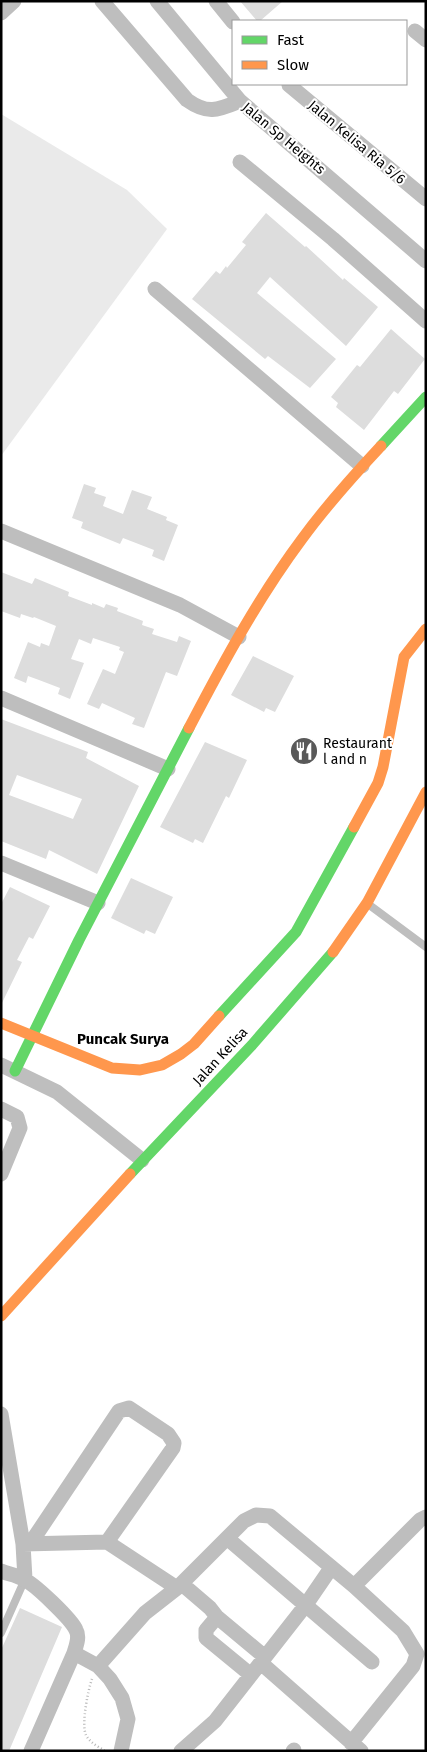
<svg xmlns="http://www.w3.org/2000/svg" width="427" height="1752" viewBox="0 0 427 1752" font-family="'Fira Sans',sans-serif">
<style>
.green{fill:#eaeaea}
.building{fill:#ddd;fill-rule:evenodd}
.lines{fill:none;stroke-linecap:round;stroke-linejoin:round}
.path{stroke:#b8b8b8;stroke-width:2.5;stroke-dasharray:1 2.5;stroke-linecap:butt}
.lane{stroke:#bebebe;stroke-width:8}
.street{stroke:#bebebe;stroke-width:15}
.fast{stroke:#63d668;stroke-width:11}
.slow{stroke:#ff974d;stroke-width:11}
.labels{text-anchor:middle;stroke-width:4;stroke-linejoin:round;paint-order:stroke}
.street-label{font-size:14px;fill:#000;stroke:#fff}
.poi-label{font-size:14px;fill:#000;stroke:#fff;text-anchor:start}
.neighbourhood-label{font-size:15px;font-weight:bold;fill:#000;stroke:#fff}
</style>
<rect width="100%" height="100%" fill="#fff"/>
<path class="green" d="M1,114L127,190L167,229L1,456Z"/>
<path class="building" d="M240,1H283L260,21H257Z
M266,213L305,247L306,246L343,280L344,278L378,307L346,346L270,277L257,293L336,359L310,388L268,356L265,359L192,299L216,271L220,274L226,266L227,268L246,245L242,242Z
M391,329L425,359L398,394L394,391L364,430L336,407L338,403L331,397L357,365L360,367Z
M84,484L96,488L94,493L106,497L103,506L123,514L132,490L152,497L147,509L167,517L166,520L178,525L164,561L152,556L154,550L123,538L120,544L81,528L83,522L72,518Z
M1,572L32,584L35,578L69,592L68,596L92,605V603L104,608L106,604L118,608L117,611L143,621L142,625L154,629L152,634L177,642L179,636L191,641L177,676L166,672L144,728L132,724L135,718L102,703L99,709L87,704L103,669L115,674L124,652L119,650L120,647L93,638L91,644L79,639L71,659L84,663L70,699L58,694L60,688L39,680L28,676L26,683L14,678L28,642L40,647L41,643L49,646L56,626L34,617L33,618L21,614L20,618L1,611Z
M253,656L294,676L275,712L266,708L264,712L231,695Z
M1,719L88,752L86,758L139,786L97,874L49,850L46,859L1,841ZM17,775L82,799L73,819L9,795Z
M205,742L247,760L229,798L226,796L203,843L195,839L193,843L160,827Z
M131,878L173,897L155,934L146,930L144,934L111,918Z
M10,887L50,906L33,939L29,937L17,960L22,962L1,1005V904Z
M20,1608L62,1627L9,1751H1V1650Z"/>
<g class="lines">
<path class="path" d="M92,1679C88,1690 81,1725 86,1735C90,1743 99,1747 105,1751"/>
<path class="lane" d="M368,904L426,947
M1,1633L25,1579"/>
<path class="street" d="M102,1L187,100C208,115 218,110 240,101
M157,1L240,101L426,261
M216,1L233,22
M1,13L14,1
M415,31L426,40
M289,85L426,199
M240,162L333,239L426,321
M155,289L362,466
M1,531L180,605L239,637
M1,698L168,769
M1,863L98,903
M1,1065L57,1092L142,1160
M1,1109L17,1117L20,1128L1,1174
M1,1414L23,1544L25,1579
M227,1538L372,1662
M23,1544L107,1542L177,1588L244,1521L256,1515L270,1516L354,1586L403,1631L417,1654L413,1666L351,1743
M30,1544L119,1411L129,1408L168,1434L174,1443L173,1448L107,1542
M1,1571C8,1574 17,1575 23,1579C34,1583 72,1620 76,1630C80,1637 76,1646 74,1653L31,1751
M182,1584L210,1608L217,1617L265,1657
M354,1586L420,1520L426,1517
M217,1617L206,1630V1638L251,1675
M74,1653L98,1666L110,1679L122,1698L128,1719L121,1751
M261,1663L361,1751
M98,1666L145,1613L177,1588
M181,1751L215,1721L305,1606L331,1568
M293,1751L294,1750"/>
<path class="fast" d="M381,446L426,397
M219,1016L296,932L354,827
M15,1071L79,940L189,728
M130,1174L252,1045L333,952"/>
<path class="slow" d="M189,728C223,663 258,598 302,539C326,506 353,476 381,446
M354,827L378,783L383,767L404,657L426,629
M333,952L367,903L426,792
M1,1023L112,1068L140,1070L162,1065L181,1054L194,1044L219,1016
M1,1316L130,1174"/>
</g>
<defs>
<symbol id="restaurant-disc" viewBox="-11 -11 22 22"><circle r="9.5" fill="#595959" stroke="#fff"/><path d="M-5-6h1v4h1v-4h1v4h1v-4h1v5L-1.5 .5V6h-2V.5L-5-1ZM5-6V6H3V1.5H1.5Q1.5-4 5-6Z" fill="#fff"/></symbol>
</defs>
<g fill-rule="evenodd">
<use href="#restaurant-disc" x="288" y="735" width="32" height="32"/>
</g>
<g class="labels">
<g class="street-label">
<text transform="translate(284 138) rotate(40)" y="5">Jalan Sp Heights</text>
<text transform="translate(357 142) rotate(40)" y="5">Jalan Kelisa Ria 5/6</text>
<text transform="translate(220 1056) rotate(-47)" y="5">Jalan Kelisa</text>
</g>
<g class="poi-label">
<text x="323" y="748">Restaurant<tspan x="323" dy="16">l and n</tspan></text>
</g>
<g class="neighbourhood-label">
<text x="123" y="1044">Puncak Surya</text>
</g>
</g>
<rect width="427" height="1752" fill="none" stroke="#000000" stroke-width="5"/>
<rect x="232" y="20" width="175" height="65" fill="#ffffff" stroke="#999999"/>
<rect x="242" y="36" width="25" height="8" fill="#63d668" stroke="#999999"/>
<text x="277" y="45" font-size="15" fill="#000000">Fast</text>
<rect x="242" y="61" width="25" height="8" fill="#ff974d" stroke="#999999"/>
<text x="277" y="70" font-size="15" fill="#000000">Slow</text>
</svg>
